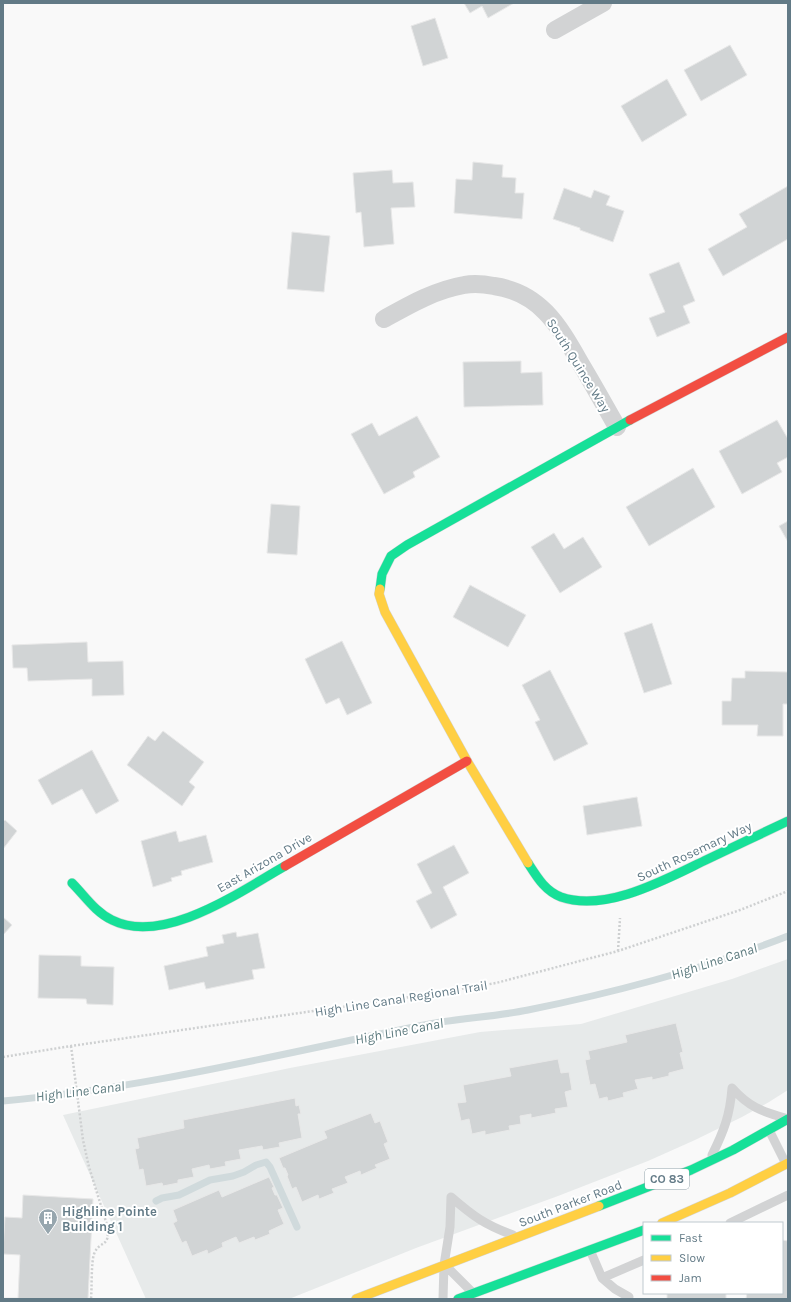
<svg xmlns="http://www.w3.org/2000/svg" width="791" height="1302" viewBox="0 0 791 1302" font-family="Karla,sans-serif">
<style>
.built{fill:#e7eaea}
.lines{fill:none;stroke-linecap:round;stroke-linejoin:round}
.stream{stroke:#d0dadc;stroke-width:7}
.building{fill:#d1d4d5;stroke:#e8e8e8}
.fast-casing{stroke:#d3d6d7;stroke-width:10}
.slow-casing{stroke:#d3d6d7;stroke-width:10}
.jam-casing{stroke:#d3d6d7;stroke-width:10}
.path{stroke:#ced0d1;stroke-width:2.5;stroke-dasharray:2 2;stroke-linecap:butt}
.lane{stroke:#d2d3d4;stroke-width:9}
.street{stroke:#d2d3d4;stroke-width:18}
.fast{stroke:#16e098;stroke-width:9}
.slow{stroke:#ffcf43;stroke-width:9}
.jam{stroke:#f24e42;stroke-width:9}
.labels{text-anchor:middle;stroke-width:4;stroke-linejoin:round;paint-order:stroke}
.shield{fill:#fff;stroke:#91a2aa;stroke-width:1}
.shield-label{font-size:12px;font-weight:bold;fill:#627a86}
.street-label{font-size:13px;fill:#627a86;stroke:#fff}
.poi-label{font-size:13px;font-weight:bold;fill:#627a86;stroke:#fff;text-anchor:start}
.water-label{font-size:14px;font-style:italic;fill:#5d7b7f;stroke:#fff}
</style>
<rect width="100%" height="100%" fill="#f9f9f9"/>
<path class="built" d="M788,959V1090L769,1102L742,1117L695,1140L648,1161L558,1196L416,1248L289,1299H146L63,1115L290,1068L480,1032L581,1024L732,979Z"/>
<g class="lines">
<path class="stream" d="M3,1101C146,1088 284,1053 424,1025C458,1018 494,1017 528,1010C617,992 704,969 788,936
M156,1201L162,1198L179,1195L210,1180L233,1176L244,1172L256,1165L266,1162L270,1167L297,1227"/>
</g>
<path class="building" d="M464,3H514L488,18L482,6L470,13Z
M435,18L448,58L423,66L411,26Z
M730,45L747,75L701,101L684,70Z
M667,79L687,115L642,142L621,106Z
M473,162L503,165L502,177L516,178L515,193H524L522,219L454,213L456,179L472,180Z
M392,170L393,183L413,182L415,207L391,208L394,244L364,247L361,212L356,213L353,173Z
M788,186V239L723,276L708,249L747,227L739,214Z
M564,188L591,198L594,190L610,196L606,205L624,211L613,242L580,230V228L553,219Z
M292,232L330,236L324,292L287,289Z
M679,262L695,301L683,306L690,323L657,337L649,318L665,312L649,274Z
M521,361V373L542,372L543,405L464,407L463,362Z
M417,416L440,457L413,472L415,477L384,494L351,434L372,423L379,436Z
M777,420L788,439V457L777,463L782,472L742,494L719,451Z
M693,468L715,507L649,546L626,507Z
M271,504L300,506L297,555L267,553Z
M788,521V542L779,526Z
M554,533L564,549L583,537L602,567L560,593L531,547Z
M470,585L526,615L508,647L453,617Z
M652,623L672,684L644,693L624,633Z
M342,641L372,703L347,715L339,698L326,704L305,659Z
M87,642L88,662L123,661L124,695L92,696V679L28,681L27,668H13L12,645Z
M550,670L588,744L554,761L535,722L540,720L522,685Z
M745,671L788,672V704H783V736H757L758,725H722V701H731L732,678H745Z
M163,731L204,762L189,782L195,787L182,806L127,765L148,736L155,741Z
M92,750L119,801L96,814L82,789L52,805L38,780Z
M637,797L642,826L587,835L583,806Z
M5,820L17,831L3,849V822Z
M176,831L179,842L206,835L213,862L181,871L182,875L171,878L172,881L153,887L141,841Z
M454,845L469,873L443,887L457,915L431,929L416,901L432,893L417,864Z
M3,917L12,925L3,935Z
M236,932L237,937L258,933L265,968L252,970L254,979L206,989L204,982L169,990L164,966L208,956L206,947L224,943L222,935Z
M39,955L81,956V966L114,967L113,1005L87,1004L86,999L38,998Z
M676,1023L683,1052L680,1053L684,1069L669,1073V1076L652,1080V1077L635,1080L638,1089L623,1093L624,1097L608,1101L607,1097L599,1099L595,1084L590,1085L585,1060L590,1059L588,1051L627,1042L625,1035Z
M558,1059L561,1073L569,1072L572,1090L565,1092L568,1107L555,1109L556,1113L531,1118V1114L520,1116L521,1124L509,1126L510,1130L485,1135V1131L472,1134L469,1119L461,1121L457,1103L466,1102L463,1085L511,1076L509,1068Z
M295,1098L296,1106L299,1105L301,1114H298L302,1138L279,1143L280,1147L263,1150L262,1146L239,1150L241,1159L225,1162L226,1166L210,1169L209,1165L192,1169L194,1177L178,1180V1183L163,1186L162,1183L146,1186L143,1169L139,1170L135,1149L139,1148L137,1138L184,1128L183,1120Z
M371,1113L375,1123L380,1121L388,1142L384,1144L390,1159L375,1165L377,1168L361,1175L360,1171L345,1177L348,1183L332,1189L334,1193L319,1199L318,1195L302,1202L296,1187L292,1189L287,1176L288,1175L285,1168H283L279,1158L327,1138L324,1131Z
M269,1177L274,1187L272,1188L275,1195H277L283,1208L278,1210L284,1224L269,1231L270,1234L255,1240L254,1237L239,1243L236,1237L222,1243L223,1247L208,1254L207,1250L192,1256L186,1241L182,1243L173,1223L177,1221L173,1210L219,1190L222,1197Z
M23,1195L93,1199L88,1299H3V1298H18L20,1255L3,1254V1252L5,1217L22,1218Z
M782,1240L788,1241V1299H746L747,1293H782Z
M667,1293H726V1299H667Z"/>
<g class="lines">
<defs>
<path id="fast" d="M380,589L382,574L391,556L407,545L630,420
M528,863C537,877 545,891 561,897C607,913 668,878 708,859C735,846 761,834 788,821
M72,883C85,896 95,912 112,920C164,946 241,891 285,866
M599,1206L691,1170L733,1150L788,1119
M458,1299L644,1230"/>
<path id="slow" d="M380,589L379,594L385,612L467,761L528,863
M662,1223L730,1193L788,1163
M356,1299L599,1206"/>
<path id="jam" d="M630,420L788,337
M285,866L467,761"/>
</defs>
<use href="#fast" class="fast-casing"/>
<use href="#slow" class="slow-casing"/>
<use href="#jam" class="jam-casing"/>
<path class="path" d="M618,951L620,918
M71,1046L83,1140L89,1167L107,1225C111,1249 100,1239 94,1254C91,1263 92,1288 91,1299
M3,1057L71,1046L438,993L496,983L618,951L740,910L788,891"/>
<path class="lane" d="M732,1088C749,1107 761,1111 785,1118
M769,1130L786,1164
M712,1155C724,1131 730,1115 732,1088
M451,1197C473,1216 485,1225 513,1235
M730,1223L788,1195
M590,1250L602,1278L644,1260
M446,1266L472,1292
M602,1278L615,1289L629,1297
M443,1299L444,1265L450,1227L451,1197"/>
<path class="street" d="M555,30L603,3
M384,319C409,305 435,290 464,285C474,283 484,284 494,286C542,293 560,328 582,366C594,386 605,406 617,427"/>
<use href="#fast" class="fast"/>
<use href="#slow" class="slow"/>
<use href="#jam" class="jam"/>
</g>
<defs>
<symbol id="building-pin" viewBox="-11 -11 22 30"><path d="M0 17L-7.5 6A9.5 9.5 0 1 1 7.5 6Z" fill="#97a6ae" stroke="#fff"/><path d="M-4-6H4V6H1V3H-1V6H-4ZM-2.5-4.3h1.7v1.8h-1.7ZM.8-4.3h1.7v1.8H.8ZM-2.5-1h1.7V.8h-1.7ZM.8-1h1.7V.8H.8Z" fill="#fff"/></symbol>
</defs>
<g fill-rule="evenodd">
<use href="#building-pin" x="37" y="1207" width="22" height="30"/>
</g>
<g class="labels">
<rect class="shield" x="645" y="1169" width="44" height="20" rx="3"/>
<g class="shield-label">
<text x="667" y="1183">CO 83</text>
</g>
<g class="street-label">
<text transform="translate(579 365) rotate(58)" y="5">South Quince Way</text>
<text transform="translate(694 851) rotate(-25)" y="5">South Rosemary Way</text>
<text transform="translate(264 862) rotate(-30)" y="5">East Arizona Drive</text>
<text transform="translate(401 998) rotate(-9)" y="5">High Line Canal Regional Trail</text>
<text transform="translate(570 1203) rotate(-21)" y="5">South Parker Road</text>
</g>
<g class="poi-label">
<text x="62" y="1216">Highline Pointe<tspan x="62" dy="15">Building 1</tspan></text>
</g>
<g class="water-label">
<text transform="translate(714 961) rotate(-18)" y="5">High Line Canal</text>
<text transform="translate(399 1031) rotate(-11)" y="5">High Line Canal</text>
<text transform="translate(80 1091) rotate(-7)" y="5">High Line Canal</text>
</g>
</g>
<rect width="791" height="1302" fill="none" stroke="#627a86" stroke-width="8"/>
<rect x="643" y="1222" width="140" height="72" fill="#ffffff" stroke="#c0cacf"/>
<rect x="651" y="1235" width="20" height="6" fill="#16e098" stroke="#c0cacf"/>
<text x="679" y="1242" font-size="12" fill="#627a86">Fast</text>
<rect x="651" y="1255" width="20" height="6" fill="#ffcf43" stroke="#c0cacf"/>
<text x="679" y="1262" font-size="12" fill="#627a86">Slow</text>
<rect x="651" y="1275" width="20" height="6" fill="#f24e42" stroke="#c0cacf"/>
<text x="679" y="1282" font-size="12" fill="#627a86">Jam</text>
</svg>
